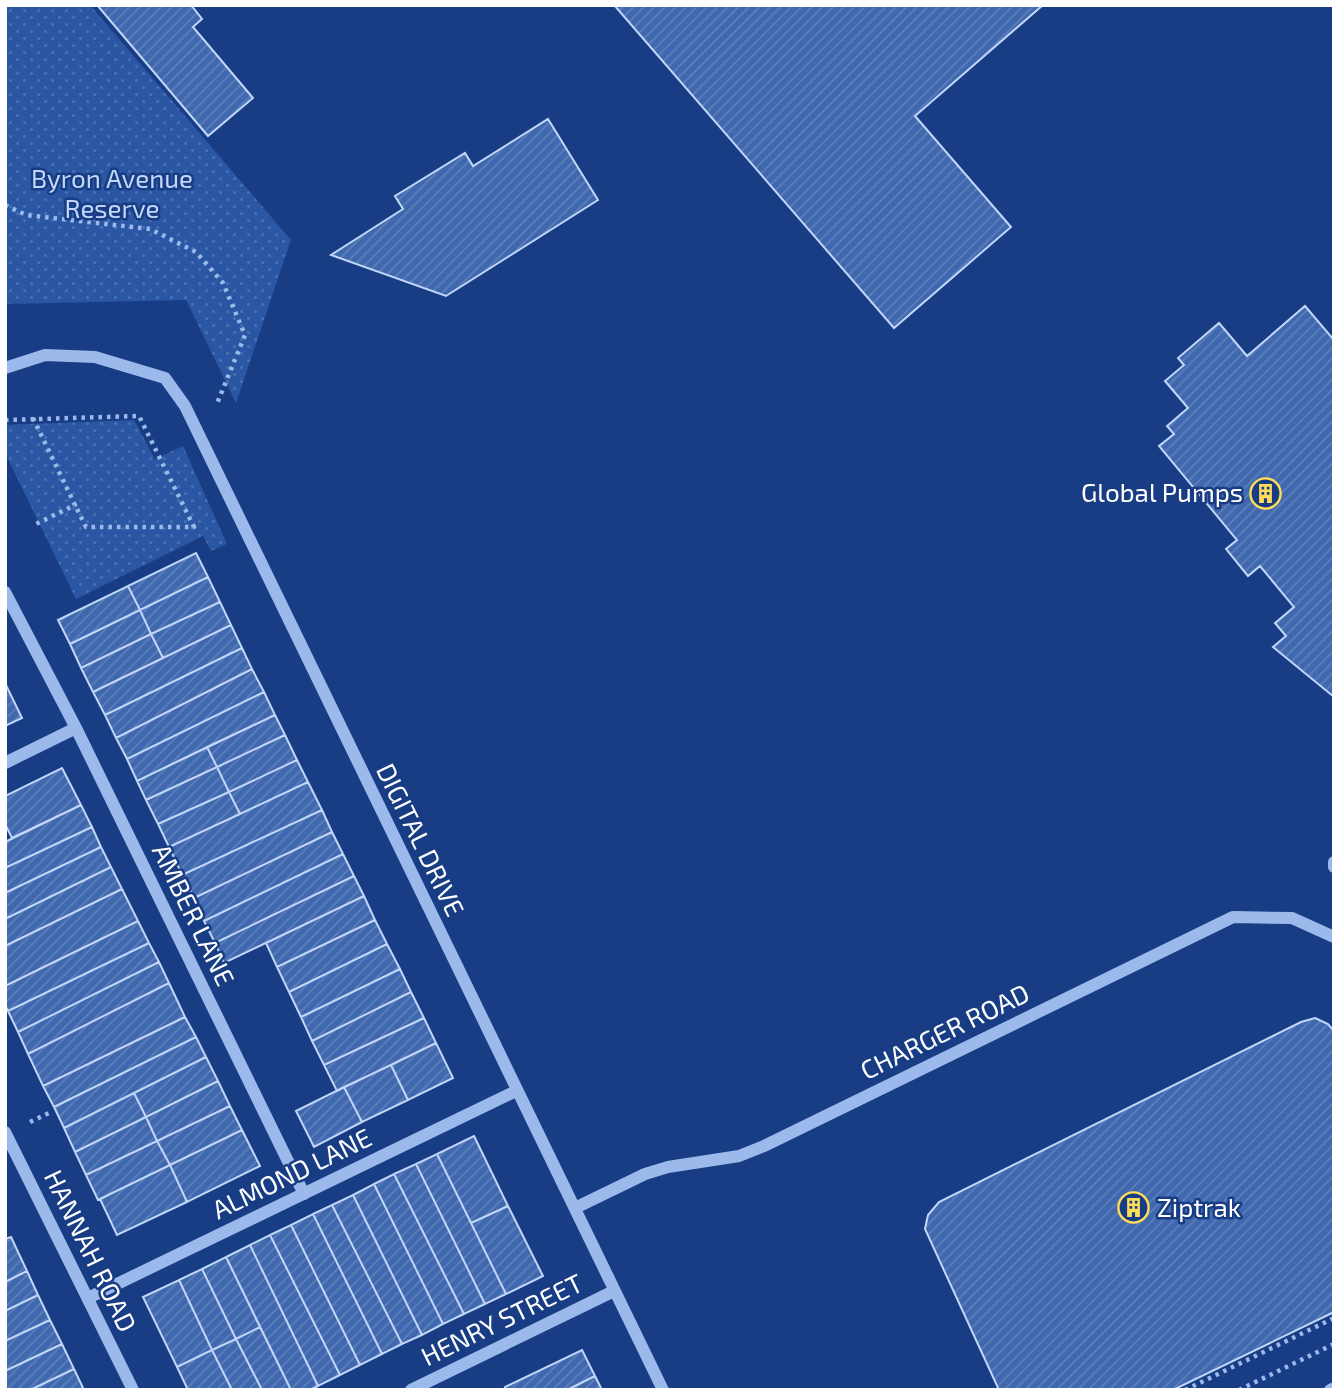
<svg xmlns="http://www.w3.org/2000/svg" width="1339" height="1395" viewBox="0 0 1339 1395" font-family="'Exo 2',sans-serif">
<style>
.park{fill:url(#park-dots)}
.building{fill:url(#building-hatch);stroke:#c1d6f9;stroke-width:2}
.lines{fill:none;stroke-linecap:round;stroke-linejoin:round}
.path{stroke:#9cb9ec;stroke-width:4.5;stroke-dasharray:3.5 5;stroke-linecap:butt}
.minor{stroke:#9cb9ec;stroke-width:12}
.labels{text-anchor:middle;stroke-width:5;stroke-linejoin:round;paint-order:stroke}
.park-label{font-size:26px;fill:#c1d6f9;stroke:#183d84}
.poi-label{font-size:26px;fill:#fff;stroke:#183d84;text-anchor:end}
.street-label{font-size:26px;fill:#fff;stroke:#183d84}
</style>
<defs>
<pattern id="park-dots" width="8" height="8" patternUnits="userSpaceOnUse" patternTransform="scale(1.75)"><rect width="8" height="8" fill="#2a56a3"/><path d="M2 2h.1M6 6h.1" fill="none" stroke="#4a6fb1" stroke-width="1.8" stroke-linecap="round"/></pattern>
<pattern id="building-hatch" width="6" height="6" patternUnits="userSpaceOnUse" patternTransform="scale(1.75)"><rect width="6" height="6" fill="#4068ae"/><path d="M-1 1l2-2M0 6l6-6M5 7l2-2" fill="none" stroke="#5d7fba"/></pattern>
</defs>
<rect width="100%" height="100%" fill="#183d84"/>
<path class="park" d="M5,5H90L291,240L236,403L186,300L5,304Z
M134,420L155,459L183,446L227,544L211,551L203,536L76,599L5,453V425Z"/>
<path class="building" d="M97,5H191L202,19L193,27L253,98L208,136Z
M614,5H1043L915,116L1011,227L894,328Z
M548,119L598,200L446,296L331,255L403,209L395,196L465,153L473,166Z
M1305,306L1334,340V697L1273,647L1286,636L1275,623L1294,607L1260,566L1248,576L1226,549L1237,540L1159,446L1174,434L1167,426L1188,408L1165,381L1184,365L1178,358L1219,323L1247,356Z
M196,553L208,577L140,610L128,586Z
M208,577L220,602L151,634L140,610Z
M128,586L140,610L70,644L58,620Z
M220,602L231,625L163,658L151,634Z
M140,610L151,634L81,668L70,644Z
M231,625L242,648L105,715L93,692Z
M151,634L163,658L93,692L81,668Z
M242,648L252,669L116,738L105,715Z
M252,669L264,692L127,759L116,738Z
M5,683L22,718L5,726Z
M264,692L275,715L137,781L127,759Z
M275,715L285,735L217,767L207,747Z
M285,735L297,760L229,792L217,767Z
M207,747L217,767L146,800L137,781Z
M297,760L308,782L240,814L229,792Z
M217,767L229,792L158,824L146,800Z
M62,768L81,805L12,838L5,824V796Z
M308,782L322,810L182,875L169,847Z
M229,792L240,814L169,847L158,824Z
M81,805L92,827L5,868V842Z
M322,810L332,832L194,898L182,875Z
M92,827L101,847L5,893V868Z
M332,832L343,854L204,921L194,898Z
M101,847L111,867L5,919V893Z
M343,854L354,876L215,943L204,921Z
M111,867L122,889L5,946V919Z
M354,876L364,896L224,963L215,943Z
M122,889L138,921L5,986V946Z
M364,896L375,920L277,967L266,943Z
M375,920L387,944L289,992L277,967Z
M138,921L149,943L8,1011L5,1005V986Z
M149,943L159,962L18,1032L8,1011Z
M387,944L400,969L301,1017L289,992Z
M159,962L169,983L28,1054L18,1032Z
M400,969L411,992L312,1041L301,1017Z
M169,983L185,1017L43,1086L28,1054Z
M411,992L424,1018L324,1065L312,1041Z
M185,1017L196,1037L54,1107L43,1086Z
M424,1018L436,1043L337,1091L324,1065Z
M1315,1018L1328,1024L1334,1031V1312L1173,1390H999L925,1229L928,1215L939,1202L1301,1022Z
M196,1037L206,1057L64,1128L54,1107Z
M436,1043L453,1078L408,1100L391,1065Z
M206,1057L218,1081L146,1117L134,1093Z
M391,1065L408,1100L362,1122L344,1087Z
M218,1081L230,1106L157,1141L146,1117Z
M344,1087L362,1122L314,1147L296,1111Z
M134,1093L146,1117L75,1152L64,1128Z
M230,1106L242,1130L170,1165L157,1141Z
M146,1117L157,1141L86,1175L75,1152Z
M242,1130L260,1166L187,1202L170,1165Z
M474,1136L508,1206L471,1223L437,1154Z
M157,1141L170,1165L98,1200L86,1175Z
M437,1154L506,1294L485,1304L416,1164Z
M416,1164L485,1304L464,1314L394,1174Z
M170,1165L187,1202L117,1235L100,1199Z
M394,1174L464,1314L443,1324L374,1184Z
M374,1184L443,1324L422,1335L353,1195Z
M353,1195L422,1335L402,1344L332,1205Z
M332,1205L402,1344L382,1354L313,1214Z
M508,1206L543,1276L506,1294L471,1223Z
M313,1214L382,1354L360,1365L291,1225Z
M291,1225L360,1365L340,1375L270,1235Z
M270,1235L340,1375L318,1386L250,1245Z
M11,1237L27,1271L5,1282V1239Z
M250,1245L318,1386L310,1390H291L226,1257Z
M226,1257L260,1327L236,1339L202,1269Z
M202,1269L236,1339L212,1350L179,1280Z
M27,1271L38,1295L5,1311V1282Z
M179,1280L212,1350L177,1367L143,1297Z
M38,1295L50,1320L5,1341V1311Z
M50,1320L62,1344L5,1371V1341Z
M260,1327L291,1390H262L236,1339Z
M236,1339L262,1390H232L212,1350Z
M62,1344L74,1369L30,1390H5V1371Z
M212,1350L232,1390H188L177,1367Z
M582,1350L595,1376L567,1390H506L505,1387Z
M74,1369L84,1390H30Z
M595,1376L602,1390H567Z"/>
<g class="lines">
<path class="path" d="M5,205L26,215L150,229L196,252L223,283L245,335L216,406
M33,418L75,505L34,525
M5,420L139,416L194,527H86L75,505
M30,1122L51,1112
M1185,1390L1334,1318
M1239,1390L1334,1344"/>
<path class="minor" d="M5,368L45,355L95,357L165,378L185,406L663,1390
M5,592L76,728
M5,763L76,728L304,1194
M1334,862V867
M5,1132L133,1390
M575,1208L645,1174L668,1167L739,1156L764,1146L1233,917L1292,918L1334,937
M88,1298L516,1091
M411,1390L614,1291
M1330,1390L1334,1388"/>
</g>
<defs>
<symbol id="building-ring" viewBox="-11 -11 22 22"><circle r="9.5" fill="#183d84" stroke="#ffdd58" stroke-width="1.5"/><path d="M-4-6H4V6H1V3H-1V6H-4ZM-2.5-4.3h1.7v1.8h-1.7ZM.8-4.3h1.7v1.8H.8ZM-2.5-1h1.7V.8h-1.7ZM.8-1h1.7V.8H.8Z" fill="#ffdd58"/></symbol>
</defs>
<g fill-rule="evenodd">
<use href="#building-ring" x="1248" y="476" width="35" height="35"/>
<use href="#building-ring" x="1116" y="1190" width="35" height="35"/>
</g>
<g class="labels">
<g class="park-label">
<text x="112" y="188">Byron Avenue<tspan x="112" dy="30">Reserve</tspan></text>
</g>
<g class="poi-label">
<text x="1243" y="502">Global Pumps</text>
<text x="1157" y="1217" text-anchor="start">Ziptrak</text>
</g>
<g class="street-label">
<text transform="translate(420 840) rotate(64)" y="9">DIGITAL DRIVE</text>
<text transform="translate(193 915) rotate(64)" y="9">AMBER LANE</text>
<text transform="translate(945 1032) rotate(-26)" y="9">CHARGER ROAD</text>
<text transform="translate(292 1174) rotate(-26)" y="9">ALMOND LANE</text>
<text transform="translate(90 1251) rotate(64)" y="9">HANNAH ROAD</text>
<text transform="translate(502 1320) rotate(-26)" y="9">HENRY STREET</text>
</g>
</g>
<rect width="1339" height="1395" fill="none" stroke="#ffffff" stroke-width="14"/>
</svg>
